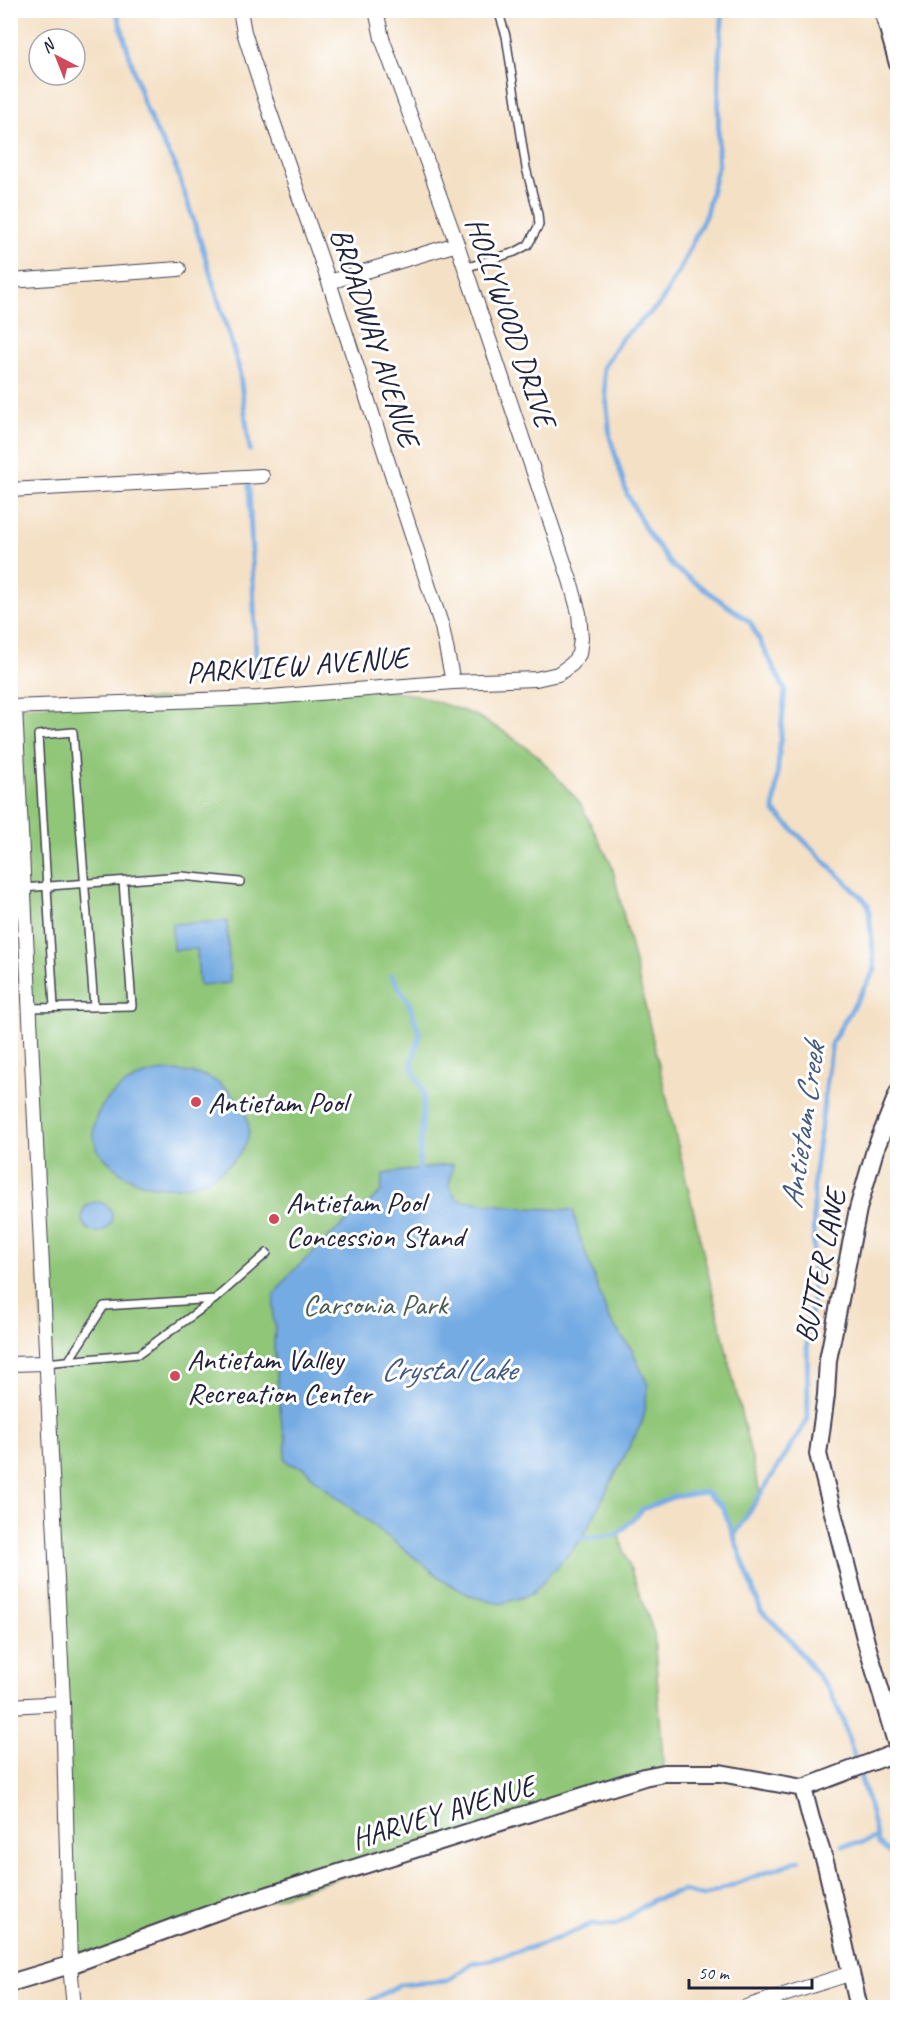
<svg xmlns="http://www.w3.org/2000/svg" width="908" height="2018" viewBox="0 0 908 2018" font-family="Caveat,sans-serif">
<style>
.green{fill:#90c678;stroke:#59745a;stroke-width:1.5}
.water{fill:#74abe3;stroke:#4b668f;stroke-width:1.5}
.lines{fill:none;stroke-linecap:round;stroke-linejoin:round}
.stream{stroke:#74abe3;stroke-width:5}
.service-casing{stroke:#423e50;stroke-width:10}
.minor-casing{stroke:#423e50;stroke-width:16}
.tertiary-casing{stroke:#423e50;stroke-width:20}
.service{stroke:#fff;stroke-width:7}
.minor{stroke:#fff;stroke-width:14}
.tertiary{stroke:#fff;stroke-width:16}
.poi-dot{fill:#d1495b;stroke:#fff;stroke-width:2}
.labels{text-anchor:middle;stroke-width:6;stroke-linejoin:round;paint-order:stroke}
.street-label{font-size:30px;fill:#22223b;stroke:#fff}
.poi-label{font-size:30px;fill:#22223b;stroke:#fff;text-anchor:start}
.park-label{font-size:30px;fill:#485b50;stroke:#fff}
.water-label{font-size:32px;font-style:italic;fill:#43597e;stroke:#fff}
</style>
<rect width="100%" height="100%" fill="#fff"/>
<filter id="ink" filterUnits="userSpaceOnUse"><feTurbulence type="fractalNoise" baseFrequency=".0167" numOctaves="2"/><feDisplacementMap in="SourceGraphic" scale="12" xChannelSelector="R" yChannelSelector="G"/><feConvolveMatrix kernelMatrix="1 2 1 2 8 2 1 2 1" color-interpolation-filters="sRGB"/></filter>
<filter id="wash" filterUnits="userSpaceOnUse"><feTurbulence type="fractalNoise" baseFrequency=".008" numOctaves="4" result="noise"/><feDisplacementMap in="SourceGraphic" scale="24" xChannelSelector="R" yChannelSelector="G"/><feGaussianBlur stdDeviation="1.35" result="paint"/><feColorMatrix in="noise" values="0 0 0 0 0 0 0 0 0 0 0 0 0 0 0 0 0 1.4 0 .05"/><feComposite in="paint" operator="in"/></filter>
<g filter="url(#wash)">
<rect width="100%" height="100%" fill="#f4e0c5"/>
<path class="green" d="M365,688L417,695L475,715L506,733L537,755L580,803L612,866L760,1493L734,1536L723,1507L705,1492L673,1497L643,1509L618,1534L654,1634L664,1773L70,1965L15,707Z"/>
<path class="water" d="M227,921L230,983L199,985L197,949L173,950L172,924Z
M174,1071C183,1072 193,1073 201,1075C228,1082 258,1115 246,1144C241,1154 233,1161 225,1168C193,1195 137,1194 109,1162C105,1158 99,1153 97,1148C82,1112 120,1081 152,1073C159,1071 167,1071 174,1071Z
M453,1164L449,1186L458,1200L528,1208L573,1210L579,1235L609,1319L632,1350L648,1385L643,1420L582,1539L532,1594L500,1604L471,1596L446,1582L314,1479L305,1468L290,1464L285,1459L286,1439L282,1427L274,1346L275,1325L273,1320L274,1295L289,1275L331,1235L381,1192L383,1174Z
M82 1217a15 15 0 1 1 30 0a15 15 0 1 1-30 0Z"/>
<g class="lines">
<path class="stream" d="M116,10L143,101L156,131L175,165L201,243L239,368L250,450
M723,10L719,56L718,165L706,214L680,269L660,304L622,338L603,368L610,437L627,494L646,530L672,566L750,622L785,690L774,811L868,904L875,970L832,1042L814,1178L813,1297L807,1333L808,1419L734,1536
M249,485L257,678
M391,975L408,1001L420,1034L411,1066L424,1092L419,1168
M582,1539L618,1534L643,1509L673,1497L705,1492L723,1507L761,1611L787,1636L830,1691L843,1720L869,1805L878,1843L898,1860
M842,1845L861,1843L877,1837
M357,2008L399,1985L447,1981L472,1963L490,1960L548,1942L592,1924L615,1925L653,1900L683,1891L703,1896L799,1860"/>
</g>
</g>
<g filter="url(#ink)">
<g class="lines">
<defs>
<path id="service" d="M465,268L515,252L528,245L539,225L538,214L526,168L506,36L498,10
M23,888L182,876L240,882
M54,1007L38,735L73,732L94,1007
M29,1008L132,1006L123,881
M215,1299L267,1253
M45,1363L139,1354L215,1299L104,1306L69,1360"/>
<path id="minor" d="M240,10L244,32L266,101L329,282L442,627L453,682
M10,281L179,269
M329,282L457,244
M10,490L262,476
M10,707L258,698L453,682L536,679L558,674L572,664L579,654L581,638L579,613L570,580L457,244L382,38L376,10
M15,707L63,1703L70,1965L74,2008
M10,1364L45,1363
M10,1706L63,1703
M743,2008L852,1973"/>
<path id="tertiary" d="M883,10L898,64
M898,1093L875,1150L858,1209L828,1360L826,1395L818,1454L866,1642L898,1749
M803,1788L811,1819L826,1865L859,2008
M10,1983L70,1965L221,1910L644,1777L664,1773H720L803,1788L898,1752"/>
</defs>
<use href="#service" class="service-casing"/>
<use href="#minor" class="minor-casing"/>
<use href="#tertiary" class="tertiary-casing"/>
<use href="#service" class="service"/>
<use href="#minor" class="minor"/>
<use href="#tertiary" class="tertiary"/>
</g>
</g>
<g class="poi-dot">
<circle cx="196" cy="1102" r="6"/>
<circle cx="274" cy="1219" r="6"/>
<circle cx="175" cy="1376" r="6"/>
</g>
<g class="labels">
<g class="street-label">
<text transform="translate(511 322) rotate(71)" y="10">HOLLYWOOD DRIVE</text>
<text transform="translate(375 337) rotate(72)" y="10">BROADWAY AVENUE</text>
<text transform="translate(297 665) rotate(-4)" y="10">PARKVIEW AVENUE</text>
<text transform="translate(820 1266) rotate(-78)" y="10">BUTTER LANE</text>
<text transform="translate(443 1812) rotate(-17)" y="10">HARVEY AVENUE</text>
</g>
<g class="poi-label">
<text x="208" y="1112">Antietam Pool</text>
<text x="286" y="1212">Antietam Pool<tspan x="286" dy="34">Concession Stand</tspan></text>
<text x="187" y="1369">Antietam Valley<tspan x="187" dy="34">Recreation Center</tspan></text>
</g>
<g class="park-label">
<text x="375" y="1314">Carsonia Park</text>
</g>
<g class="water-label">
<text transform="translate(802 1126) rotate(-82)" y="11">Antietam Creek</text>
<text x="448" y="1380">Crystal Lake</text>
</g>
</g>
<rect width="908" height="2018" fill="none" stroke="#fff" stroke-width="36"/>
<g transform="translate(57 57) rotate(318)"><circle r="28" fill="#ffffff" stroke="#a7a7b1" stroke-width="1.5"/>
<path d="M0-4.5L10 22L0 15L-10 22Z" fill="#d1495b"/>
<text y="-9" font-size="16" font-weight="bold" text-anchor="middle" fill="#22223b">N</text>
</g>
<path d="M689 1979v9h123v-9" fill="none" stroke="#22223b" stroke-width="3"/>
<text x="698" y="1979" font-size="18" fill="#22223b" stroke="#ffffff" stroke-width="4.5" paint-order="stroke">50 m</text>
</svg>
